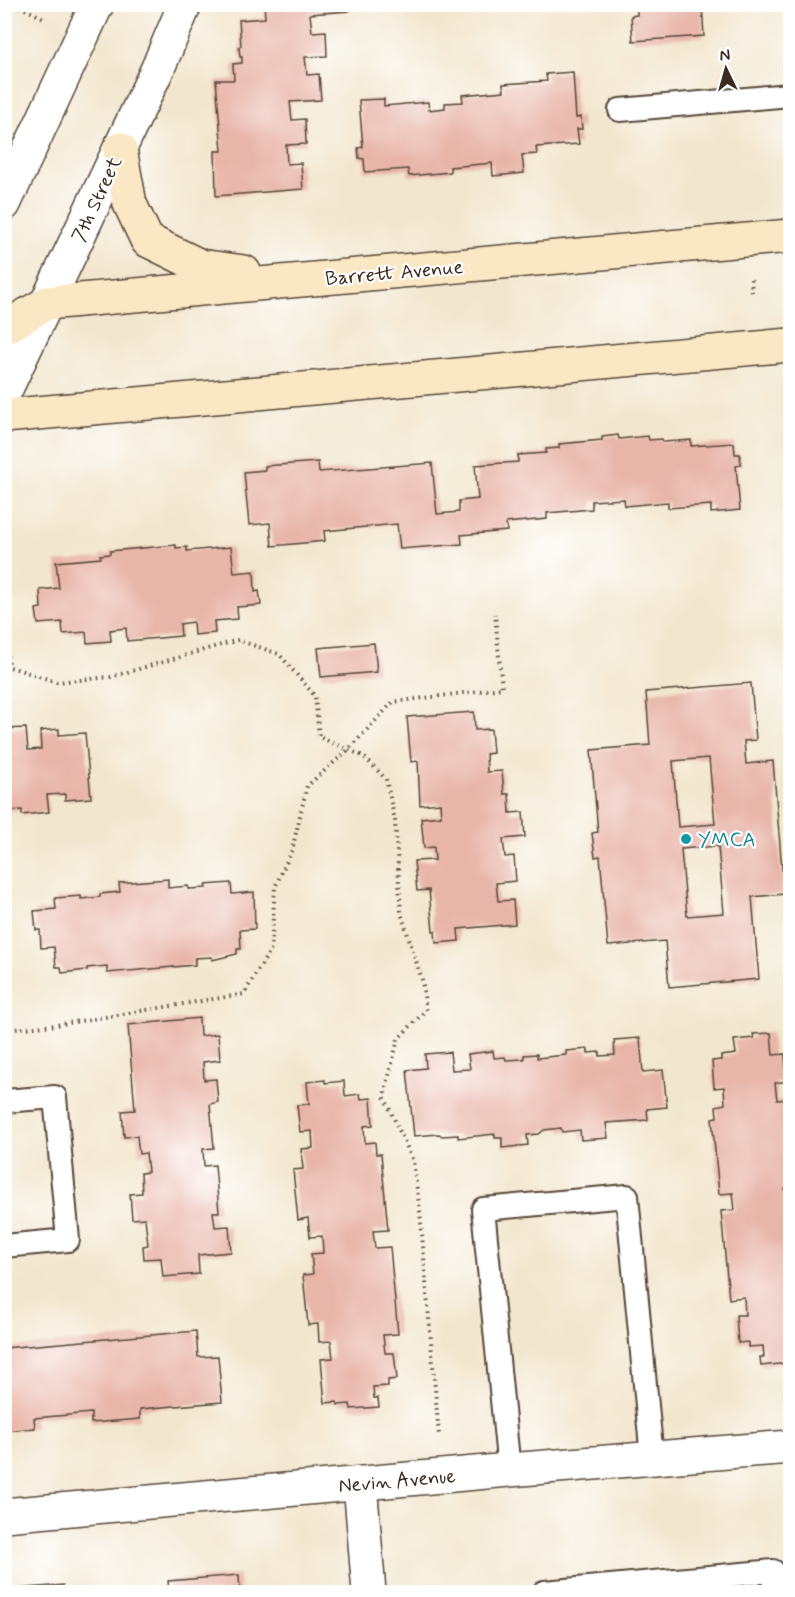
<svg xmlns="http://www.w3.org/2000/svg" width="795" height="1597" viewBox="0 0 795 1597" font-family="Mynerve,sans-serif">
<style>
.building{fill:#e8b5a9;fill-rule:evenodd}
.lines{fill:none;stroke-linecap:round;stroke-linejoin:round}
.service-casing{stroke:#564638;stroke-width:26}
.minor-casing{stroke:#564638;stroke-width:36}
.tertiary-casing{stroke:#564638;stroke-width:36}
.secondary-casing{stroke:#564638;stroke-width:36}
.path{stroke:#564638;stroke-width:4;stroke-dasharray:1.5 4.5;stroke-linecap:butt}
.service{stroke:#fff;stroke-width:22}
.minor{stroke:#fff;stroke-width:33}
.tertiary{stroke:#fff;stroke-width:33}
.secondary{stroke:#fae7c3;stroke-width:33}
.culture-dot{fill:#0f9aa8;stroke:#fff;stroke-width:2}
.labels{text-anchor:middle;stroke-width:4.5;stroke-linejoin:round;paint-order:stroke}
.street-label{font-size:20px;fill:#3b2a1e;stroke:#fff}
.culture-label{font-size:20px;fill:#0d838f;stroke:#fff;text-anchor:start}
</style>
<rect width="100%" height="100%" fill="#fff"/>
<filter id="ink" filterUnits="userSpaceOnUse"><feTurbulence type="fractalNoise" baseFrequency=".0167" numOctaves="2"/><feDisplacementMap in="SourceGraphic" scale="12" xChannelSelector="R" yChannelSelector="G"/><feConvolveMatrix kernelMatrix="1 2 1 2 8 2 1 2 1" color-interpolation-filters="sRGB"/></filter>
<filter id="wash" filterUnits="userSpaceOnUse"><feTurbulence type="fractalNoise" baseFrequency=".008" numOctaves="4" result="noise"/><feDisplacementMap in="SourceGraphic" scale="24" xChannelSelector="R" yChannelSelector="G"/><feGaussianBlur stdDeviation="1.35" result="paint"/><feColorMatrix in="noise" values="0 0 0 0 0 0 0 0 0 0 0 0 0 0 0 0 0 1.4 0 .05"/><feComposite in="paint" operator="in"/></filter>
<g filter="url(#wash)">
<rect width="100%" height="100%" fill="#f2e6ce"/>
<g id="blocks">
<path class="building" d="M264,4H349V11L310,14L312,32L326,31L327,56L305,57L307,75L319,74L321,100L290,102L292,120L305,119L306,144L286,145L287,164L301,163L303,189L216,196L215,151H222L216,80H234L233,64L242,63V57H240L239,47L241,46L239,20L265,18Z
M637,4H702L704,36L633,41L631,16L637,15Z
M573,72L576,118L581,117L582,129H577L579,144L536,147L537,154L522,155L524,173L493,176L492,163L450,167V172L409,176L408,169L365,172L364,159L359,158L358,148L363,147L359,100L384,99V106L428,102L429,110L445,108V103L463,102L462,95L504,91L503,84L547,81L546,74Z
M618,435L619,439L648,436L649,440L662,439L663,442L691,440V446L734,443L735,454H740L741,465L736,466L740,510L711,513V505L668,508V502L625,506L624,499L592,501V509L547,513V519L506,523L507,531L461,535L462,544L400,549L397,524L324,531L325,541L272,546L270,523L249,525L244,472L265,470V466L318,462L319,472L432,463L437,514L459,512V501L478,499L475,465L518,462V455L546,453V449L559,448V444L602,440V437Z
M176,545V548L187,547V551L231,547L234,573L254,571L255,592L259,591L261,605L237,607L238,619L214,621L215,633L194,635L193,622L180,624L181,636L127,641L126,628L110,630L111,641L87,643L86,632L63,634L62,622L38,624L36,609L41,608L40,590L59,588L56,562L101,558L100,555L110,554V551Z
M374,643L377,672L321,677L318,648Z
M751,683L756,740L744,741L746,764L773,761L784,894L752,897L759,979L669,987L665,941L608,946L600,856L595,857L592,833L598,832L591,750L650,745L646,692ZM709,758L715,824L678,827L673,761ZM718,846L724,913L687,916L681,849Z
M474,712L475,730L491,729L493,753L486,754L487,772L502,771L504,794H509L510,813L523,812L525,837L503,839L505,857L514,856L516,881L496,883L498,901L513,900L515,924L458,929L459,941L436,943L435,931H433L429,890L417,891L414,861L435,860L434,847L424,848L421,818L441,816L440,803L420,805L418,761L411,762L407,717Z
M26,728L28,750L41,749L40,731L59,729V735L85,733L91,798L65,800V794L47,795L49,812L22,815V810L4,811V729Z
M168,879V888L188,886L189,889L206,888L205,885L231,883L232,894L254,892L255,929L240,930L241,949H237V954L212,960V957L195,958V965L107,973V966L87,968V970L62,973L61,967H56L54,947L41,948L40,930H36L34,911L56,909L55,898L81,896V899L100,897V894L120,892L119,883Z
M199,1018L200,1036L218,1034L220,1060L203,1062L204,1080L216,1079L218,1102L210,1104L214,1148L203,1149L204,1166L215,1165L219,1212H213L215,1227L229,1226L231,1252L198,1255L199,1274L163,1277L161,1258L144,1259L143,1246L148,1245L145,1218L132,1219L130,1194L142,1193L141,1173L148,1172L146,1153L139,1154L137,1136L124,1137L122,1111L135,1110L128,1025Z
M771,1033L773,1055L785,1054L787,1081L775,1083L777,1100L789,1099L790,1113V1187L785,1188L787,1205L790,1204V1358L789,1359V1363L761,1366L760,1357H764L763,1346L748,1347V1342L738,1343L736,1315H745L744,1297L729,1299L721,1211L735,1210L733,1193L719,1194L712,1118L717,1117L716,1106L725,1104L724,1087L714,1088L712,1061L721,1060V1056L736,1054L734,1040L754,1038L753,1034Z
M640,1038L643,1072L663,1070L667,1107L647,1109L648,1120L606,1123L608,1138L581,1140L580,1130L562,1132L561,1128L544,1130L539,1134L527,1135L528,1145L502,1148V1138H495V1134L458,1138V1135L442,1136L439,1134L414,1136L407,1070L426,1068L425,1054L450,1052L452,1070L470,1069L468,1054L493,1051L494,1058L505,1057L506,1060L524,1059V1055L537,1054V1058L566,1055V1051L588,1049V1053L600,1052V1056L615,1055L614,1040Z
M325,1080V1083L344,1081L345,1096L360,1094L361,1099L371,1098L373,1125L364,1126L365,1143L375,1142L376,1154H381L388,1230L373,1231L375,1248L390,1247L398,1334L383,1335L385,1353H394L397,1379L388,1380V1386L373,1387L374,1398H378L379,1407L351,1409L350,1404L338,1405L337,1402L325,1403L321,1359L333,1358L331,1341L319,1342L318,1324L308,1325L303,1275L313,1274L311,1254L323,1253L322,1236L310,1237L308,1218L298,1220L293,1170L303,1169L301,1149L313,1148L312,1131L300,1132L297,1105L309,1104L307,1082Z
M196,1331L198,1357L218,1356L222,1402L140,1409V1419L91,1423V1413L34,1418L35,1428L4,1431V1348Z
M239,1575L240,1592H169L168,1581Z
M63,1585L64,1592H4V1590Z"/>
</g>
</g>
<g filter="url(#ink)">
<use href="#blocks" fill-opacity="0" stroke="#564638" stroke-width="1.5"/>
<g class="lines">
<defs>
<path id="service" d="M620,110L790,95
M4,1101L55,1097L68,1240L4,1246
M509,1470L483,1209L627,1196L652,1458
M544,1592L773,1571L776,1592"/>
<path id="minor" d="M360,1483L369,1592
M4,1515L509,1470L790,1447"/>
<path id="tertiary" d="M4,204L97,4
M4,393L158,68L185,4"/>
<path id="secondary" d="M120,149L130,204L147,240L200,266L244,272
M4,328L47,303L790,236
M4,416L790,345"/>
</defs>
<use href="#service" class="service-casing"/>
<use href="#minor" class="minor-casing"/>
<use href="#tertiary" class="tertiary-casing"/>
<use href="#secondary" class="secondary-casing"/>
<path class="path" d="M14,4L46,19
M751,279L752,292
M4,644L10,667L57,682L111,677L238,640L279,654L315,696L319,737L363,756L386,779L395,821L401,913L422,980L426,1010L398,1039L384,1096L413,1161L420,1211L439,1436
M4,1030L56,1025L244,994L271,949L275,887L292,850L307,786L347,751L393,702L502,688L495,614"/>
<use href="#service" class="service"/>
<use href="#minor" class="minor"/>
<use href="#tertiary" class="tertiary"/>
<use href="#secondary" class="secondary"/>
</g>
</g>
<circle class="culture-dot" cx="686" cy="839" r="6"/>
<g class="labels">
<g class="street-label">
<text transform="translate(96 199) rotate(-65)" y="7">7th Street</text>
<text transform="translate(394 272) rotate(-5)" y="7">Barrett Avenue</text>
<text transform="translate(397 1480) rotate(-5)" y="7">Nevin Avenue</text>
</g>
<g class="culture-label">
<text x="698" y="846">YMCA</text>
</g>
</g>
<rect width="795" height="1597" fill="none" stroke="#fff" stroke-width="24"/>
<g transform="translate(726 69) rotate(355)" stroke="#ffffff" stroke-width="4.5" paint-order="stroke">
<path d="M0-4.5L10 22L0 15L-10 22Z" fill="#3b2a1e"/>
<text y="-9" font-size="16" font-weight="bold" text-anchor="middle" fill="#3b2a1e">N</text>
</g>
</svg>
